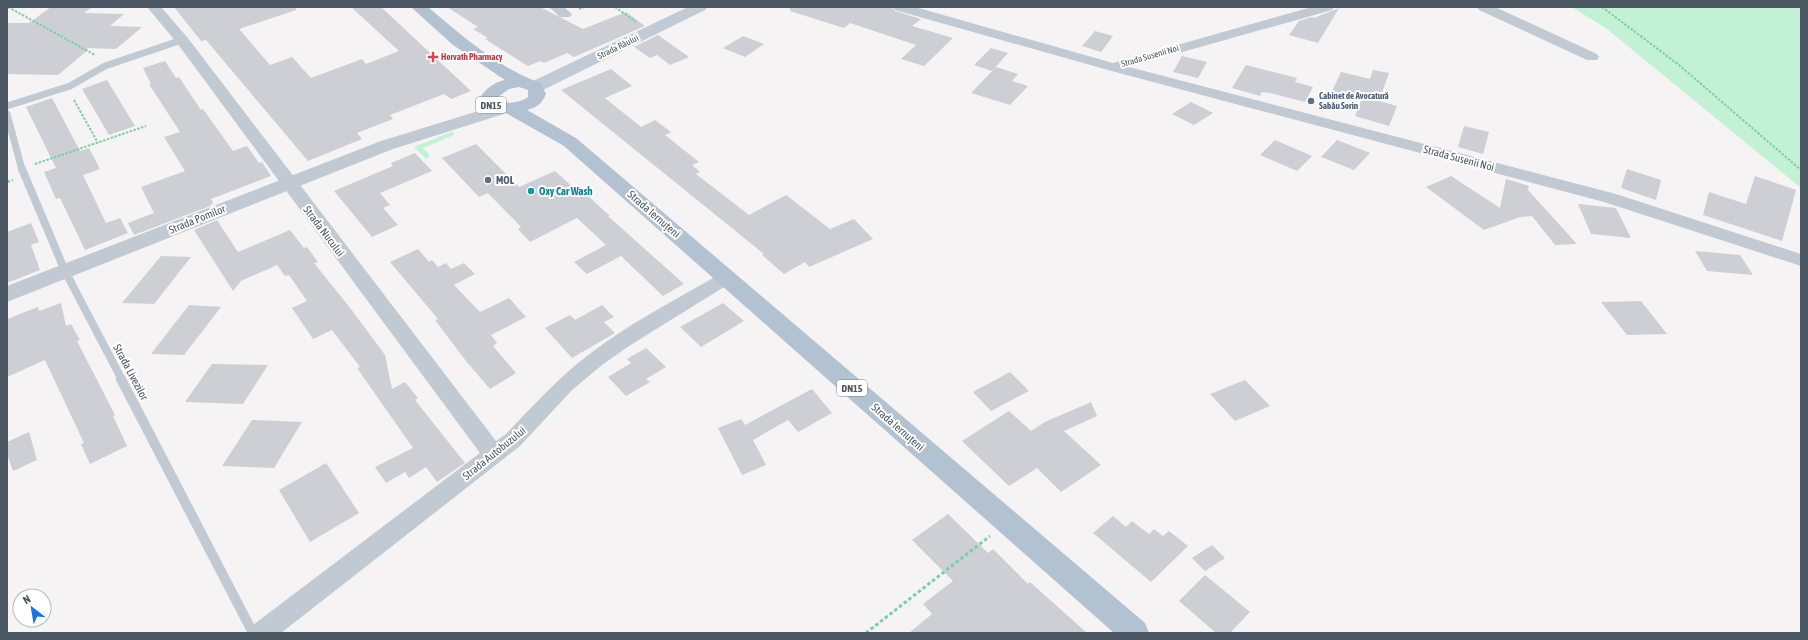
<svg xmlns="http://www.w3.org/2000/svg" width="1808" height="640" viewBox="0 0 1808 640" font-family="'Asap Condensed',sans-serif">
<style>
.green{fill:#c3f1d5}
.building{fill:#cdcfd5}
.lines{fill:none;stroke-linecap:round;stroke-linejoin:round}
.path-far2{stroke:#7ad0a6;stroke-width:2;stroke-dasharray:2.5 1.5;stroke-linecap:butt}
.path-far1{stroke:#7ad0a6;stroke-width:2.5;stroke-dasharray:3 2;stroke-linecap:butt}
.path{stroke:#7ad0a6;stroke-width:3;stroke-dasharray:3.5 2.5;stroke-linecap:butt}
.service-far2{stroke:#c1cad2;stroke-width:7}
.service-far1{stroke:#c1cad2;stroke-width:8}
.service{stroke:#c1cad2;stroke-width:10}
.minor{fill:#c1cad2;fill-rule:evenodd}
.tertiary{fill:#c1cad2;fill-rule:evenodd}
.secondary{fill:#c1cbd6;fill-rule:evenodd}
.primary{fill:#b3c2d1;fill-rule:evenodd}
.health-dot{fill:#e0444e;stroke:#fff;stroke-width:1.5}
.service-dot{fill:#5c6f8a;stroke:#fff;stroke-width:1.5}
.culture-dot{fill:#0f9aa8;stroke:#fff;stroke-width:1.5}
.labels{text-anchor:middle;stroke-width:4;stroke-linejoin:round;paint-order:stroke}
.far-street-label{font-size:9px;fill:#4a5661;stroke:#fff}
.far-health-label{font-size:9px;font-weight:bold;fill:#be3a42;stroke:#fff;text-anchor:start}
.far-service-label{font-size:9px;font-weight:bold;fill:#4e5e75;stroke:#fff;text-anchor:start}
.shield{fill:#fff;stroke:#808990;stroke-width:1}
.shield-label{font-size:10px;font-weight:bold;fill:#4a5661}
.street-label{font-size:11px;fill:#4a5661;stroke:#fff}
.service-label{font-size:11px;font-weight:bold;fill:#4e5e75;stroke:#fff;text-anchor:start}
.culture-label{font-size:11px;font-weight:bold;fill:#0d838f;stroke:#fff;text-anchor:start}
</style>
<rect width="100%" height="100%" fill="#f5f3f3"/>
<path class="green" d="M1572,7H1801V188L1607,29Z
M451,132L454,133V135L423,148L430,156L426,159L414,147Z"/>
<path class="building" d="M51,7H92L84,13L124,14L110,26L142,27L116,49L87,48L88,50L58,75L7,74V23H29Z
M174,7H296V10L239,29L270,65L292,57L311,78L362,59L366,64L399,51L351,7H381L471,91L451,99L444,94L390,115L393,119L357,133L362,139L308,161L206,40L201,41Z
M447,7H540L583,29L626,12L645,26L574,57L567,53L544,63L540,61L528,66L485,39L488,38L473,29L478,27Z
M790,7H892L895,11L921,19L912,26L953,38L924,66L901,59L916,45L850,23L844,28L790,11Z
M1339,8L1318,43L1289,35L1299,21L1312,17L1314,18Z
M1095,31L1113,36L1101,52L1082,46Z
M658,35L689,57L670,65L657,55L650,58L634,47Z
M743,36L764,44L745,57L723,48Z
M991,48L1008,53L992,71L974,65Z
M1182,56L1207,62L1198,78L1173,72Z
M165,61L176,78L179,77L201,110L203,109L233,151L247,146L259,163L262,162L271,176L211,199L213,203L210,206L134,235L128,223L154,213L141,187L185,171L164,137L180,132L149,84H151L143,68Z
M1246,65L1297,78L1295,82L1313,87L1305,102L1270,93L1262,92L1260,96L1232,88Z
M996,67L1018,74L1012,81L1028,86L1010,105L971,93Z
M611,69L632,86L605,98L641,127L655,120L671,132L665,135L699,162L692,165L700,172L696,174L749,215L786,195L830,229L854,219L873,239L809,267L805,262L784,274L762,255L764,254L561,90Z
M1373,70L1389,73L1379,101L1397,106L1389,126L1355,116L1361,101L1331,93L1341,72L1370,79Z
M107,80L135,126L109,135L82,89Z
M52,98L80,151L89,148L100,169L83,175L106,223L120,218L128,233L85,250L60,198L56,199L44,172L56,168L26,107Z
M1191,102L1213,113L1194,125L1172,114Z
M1464,126L1489,132L1483,154L1458,147Z
M1275,140L1312,156L1297,171L1260,155Z
M1337,140L1350,145L1370,153L1354,170L1321,157Z
M476,144L519,187L555,171L584,197L588,196L610,216H608L684,284L663,296L621,256L587,274L574,262L606,245L577,218L530,242L518,229L521,227L488,193L479,197L442,158Z
M415,153L432,171L380,193L390,205L383,208L398,225L372,237L334,191L393,166L391,163Z
M1627,169L1661,180L1656,200L1621,188Z
M1451,176L1500,208L1506,179L1529,186L1528,190L1577,244L1555,245L1532,216L1520,217L1484,230L1426,187Z
M1755,176L1796,190L1782,241L1703,215L1709,192L1746,204Z
M1578,204L1616,208L1631,238L1591,234Z
M217,220L238,252L290,230L304,248L307,247L318,262L314,263L351,309L385,355L392,389L405,382L418,398L415,400L465,463L437,482L426,467L409,478L405,472L386,483L375,467L413,448L357,368L360,367L332,330L313,339L292,308L307,301L289,275L285,276L277,265L241,281L233,291L194,230Z
M31,223L39,242L31,245L40,270L7,283V232Z
M418,249L429,262L432,260L438,267L446,263L451,269L464,263L475,274L454,285L480,312L509,298L526,317L491,335L497,343L493,346L516,373L490,389L466,361L435,320L438,319L390,262Z
M1695,251L1740,255L1753,275L1707,271Z
M161,256L191,257L154,304L122,303Z
M1641,301L1667,334L1627,335L1601,302Z
M61,303L66,326L71,324L80,340L77,341L115,415L113,416L127,446L90,464L81,444L84,443L45,360L7,377V319L38,307L39,311Z
M723,303L744,321L701,347L680,327Z
M189,305L221,307L184,355L151,354Z
M602,305L614,317L604,322L615,333L572,358L545,328L570,315L575,320Z
M646,348L666,367L646,379L650,382L626,396L608,377L631,363L627,359Z
M212,364L268,365L243,404L185,402Z
M1010,372L1029,391L991,411L973,392Z
M1245,380L1270,406L1235,421L1210,394Z
M812,389L832,413L798,432L788,420L753,440L766,465L742,475L718,428L741,419L745,425Z
M1091,402L1097,416L1064,431L1101,465L1061,492L1037,468L1009,486L962,441L1009,411L1031,431L1045,422Z
M252,420L302,422L274,468L222,466Z
M29,432L37,460L13,471L7,454V442Z
M326,463L359,513L310,542L279,490Z
M948,514L988,553L993,549L1028,584L1030,582L1087,633H909L932,614L923,604L953,581L912,540Z
M1113,516L1126,527L1132,521L1149,534L1154,529L1163,536L1169,531L1188,546L1151,582L1093,533Z
M1212,545L1225,558L1205,571L1192,558Z
M1205,575L1250,612L1230,633H1216L1179,601Z"/>
<g class="lines">
<path class="path-far2" d="M8,7L95,55
M615,7L636,22
M1602,7L1679,65L1801,170
M579,9L585,7
M74,100L98,143
M35,164L146,126"/>
<path class="path-far1" d="M7,182L13,180"/>
<path class="path" d="M866,633L990,536"/>
<path class="service-far2" d="M7,106L70,86L105,66L182,40
M7,114L22,170"/>
<path class="service-far1" d="M22,169L65,271L122,380"/>
<path class="service" d="M121,379L253,633"/>
<path class="minor" d="M147,7H161L187,37L496,441L506,434C532,407 557,379 587,356C628,324 675,300 720,274L726,272L732,274L735,278L732,282L629,346L602,365L572,390L520,446L281,633H250L253,625L480,453L177,43Z
M549,7H564L572,14L570,17H560Z
M893,7H915L1113,63L1312,7H1334L1332,10L1129,67L1616,194L1801,254V266L1604,202L1108,70L895,10Z
M1477,7H1495L1597,54L1599,57L1597,60H1587L1479,10Z"/>
<path class="tertiary" d="M501,104L507,105L510,109L507,113L393,149L7,302V286L381,141Z"/>
<path class="secondary" d="M688,7H708L705,10L541,91L535,92L529,91L526,87L529,83Z"/>
<path class="primary" d="M411,7H428C460,34 501,70 541,83L546,94C542,104 537,107 527,110L576,138L1145,623L1149,633H1114L564,146L506,113L485,108L480,97C487,88 494,82 505,80L453,45ZM519,87L528,90V97C520,103 508,104 499,101L498,97L509,89Z"/>
</g>
<path class="health-dot" d="M431 51h4v4h4v4h-4v4h-4v-4h-4v-4h4z"/>
<g class="service-dot">
<circle cx="1311" cy="101" r="4"/>
<circle cx="488" cy="180" r="4"/>
</g>
<circle class="culture-dot" cx="531" cy="191" r="4"/>
<g class="labels">
<g class="far-street-label">
<text transform="translate(618 47) rotate(-26)" y="3">Strada Râului</text>
<text transform="translate(1150 56) rotate(-16)" y="3">Strada Susenii Noi</text>
</g>
<g class="far-health-label">
<text x="441" y="60">Horvath Pharmacy</text>
</g>
<g class="far-service-label">
<text x="1319" y="99">Cabinet de Avocatură<tspan x="1319" dy="10">Sabău Sorin</tspan></text>
</g>
<g class="shield">
<rect x="476" y="97" width="30" height="16" rx="3"/>
<rect x="837" y="380" width="30" height="16" rx="3"/>
</g>
<g class="shield-label">
<text x="491" y="109">DN15</text>
<text x="852" y="392">DN15</text>
</g>
<g class="street-label">
<text transform="translate(1459 158) rotate(15)" y="4">Strada Susenii Noi</text>
<text transform="translate(654 214) rotate(41)" y="4">Strada Iernuțeni</text>
<text transform="translate(197 219) rotate(-22)" y="4">Strada Pomilor</text>
<text transform="translate(324 231) rotate(53)" y="4">Strada Nucului</text>
<text transform="translate(131 372) rotate(62)" y="4">Strada Livezilor</text>
<text transform="translate(898 427) rotate(41)" y="4">Strada Iernuțeni</text>
<text transform="translate(494 453) rotate(-39)" y="4">Strada Autobuzului</text>
</g>
<g class="service-label">
<text x="496" y="184">MOL</text>
</g>
<g class="culture-label">
<text x="539" y="195">Oxy Car Wash</text>
</g>
</g>
<rect width="1808" height="640" fill="none" stroke="#4a5661" stroke-width="16"/>
<g transform="translate(32 608) rotate(329)"><circle r="19" fill="#ffffff" stroke="#b7bbc0"/>
<path d="M0-3L7 15L0 10L-7 15Z" fill="#1a73e8"/>
<text y="-6" font-size="11" font-weight="bold" text-anchor="middle" fill="#4a5661">N</text>
</g>
</svg>
